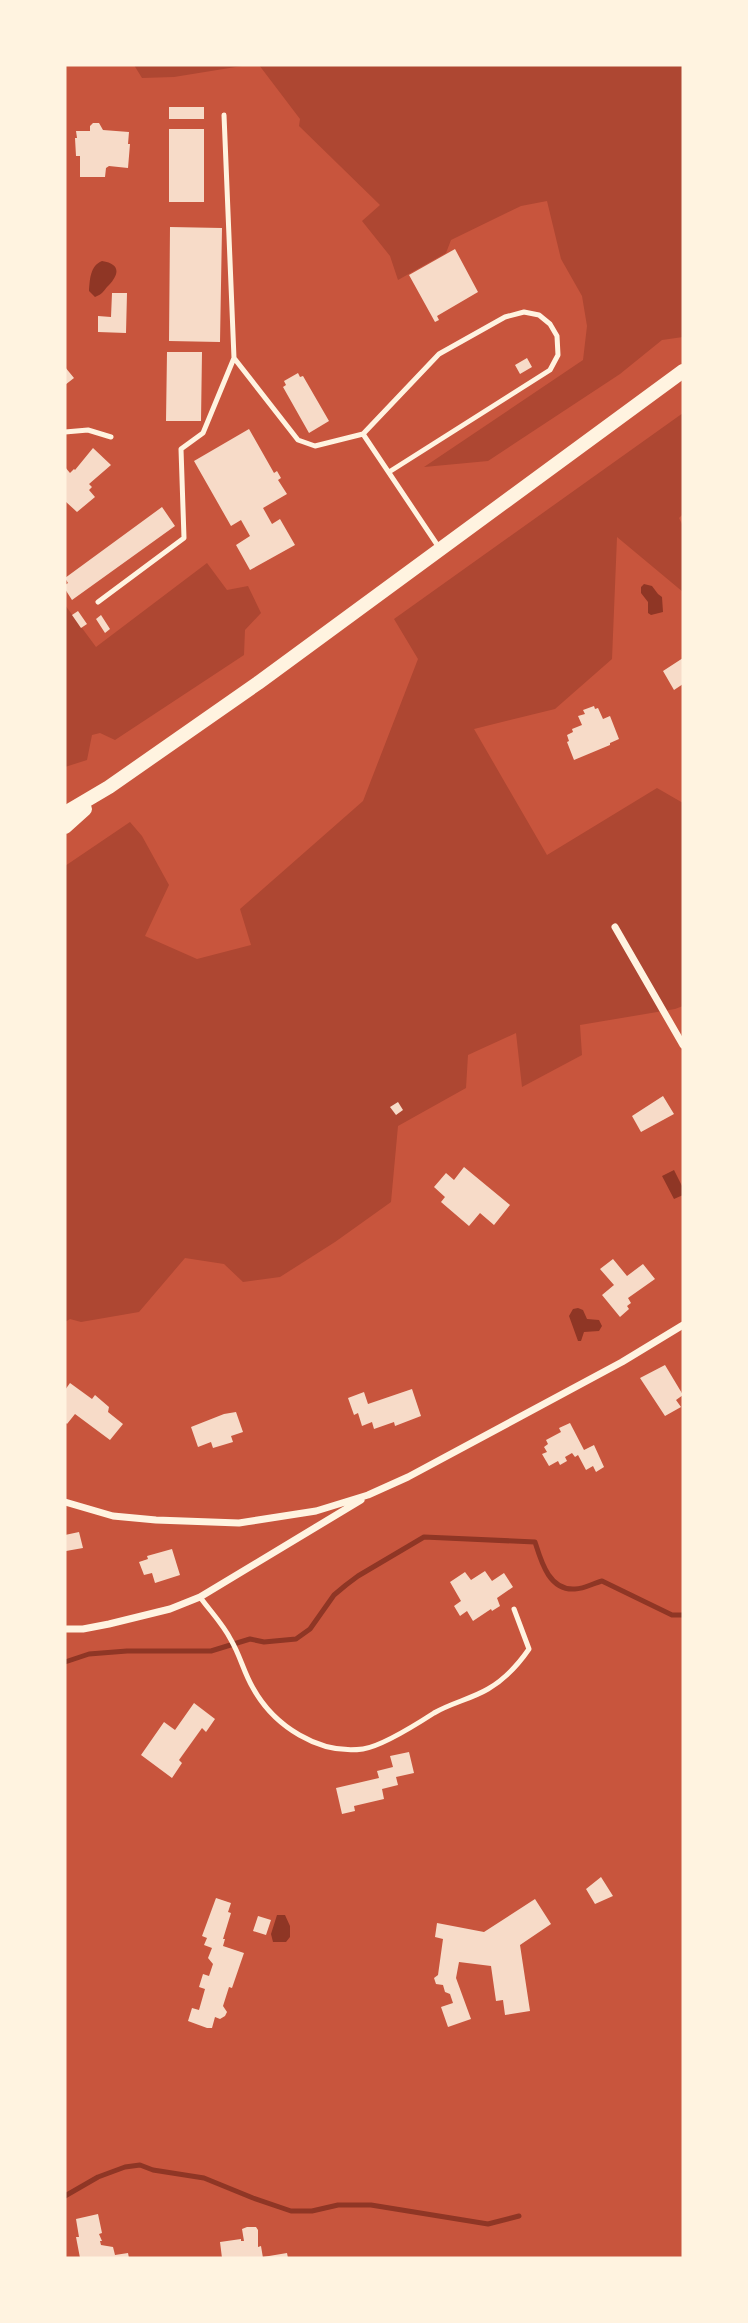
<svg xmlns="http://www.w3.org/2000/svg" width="748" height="2323" viewBox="0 0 748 2323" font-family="Figtree,sans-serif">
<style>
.green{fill:#ae4732}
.water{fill:#8f3625}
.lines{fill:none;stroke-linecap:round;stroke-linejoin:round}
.stream{stroke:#8f3625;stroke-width:5}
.building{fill:#f7dbc8}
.service{stroke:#fff3e0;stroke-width:5}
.minor{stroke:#fff3e0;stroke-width:7}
.secondary{stroke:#fff3e0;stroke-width:14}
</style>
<rect width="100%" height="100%" fill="#c8553d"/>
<path class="green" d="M134,65H248L174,77L142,78Z
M259,65H683V337L662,340L620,374L488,461L424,467L583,360L587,326L582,296L561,259L547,201L521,206L451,240L446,253L398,280L390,256L362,221L380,205L299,126L300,119Z
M683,413V514L679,518L683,526V592L617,537L612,659L555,709L474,729L547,855L657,788L683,803V1006L675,1009L580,1025L582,1055L522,1087L516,1033L468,1055L466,1088L398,1126L391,1202L335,1242L280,1277L243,1282L224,1264L185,1258L139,1312L81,1322L70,1319L65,1322V866L130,822L142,836L169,885L145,936L197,959L251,945L240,909L363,801L418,659L394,619Z
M207,563L227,590L248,586L261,613L245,630L244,655L115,740L100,733L92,735L87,760L65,767V605L96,647Z"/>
<path class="water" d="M102,261C121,264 119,274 109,285C103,291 103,294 95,297L89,291C90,279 90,266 102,261Z
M644,584L652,586L658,594L662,597L663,612L651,615L648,613V602L641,593V587Z
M674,1170L683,1188V1195L674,1199L662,1176Z
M578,1308L583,1310L587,1319L599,1320L602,1326L599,1331L584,1332L581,1341H578L569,1316L573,1309Z
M277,1915H285L290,1926V1937L286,1942H273L271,1934Z"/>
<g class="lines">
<path class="stream" d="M65,1662L89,1654L127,1651H211L250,1639L264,1642L296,1639L310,1629L334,1595L346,1585L358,1576L424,1537L535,1542C541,1561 549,1591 575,1589C584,1589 594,1583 602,1581L672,1615H683
M65,2196L98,2177L125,2167L140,2165L153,2170L204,2178L253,2198L291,2211H312L338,2205H371L488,2224L519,2216"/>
</g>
<path class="building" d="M169,107H204V119H169Z
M93,123H99L103,130L129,132L128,144H130L128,168L109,166L106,168L105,177H80V156H76L75,138H77L76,131H90V126Z
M169,129H204V202H169Z
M170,227L222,228L220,342L169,341Z
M455,249L478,292L437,316L439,320L435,322L409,275Z
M112,293H127L126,333L98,332V316L111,317Z
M167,352H202L201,421H166Z
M527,358L532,367L520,374L515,365Z
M65,367L74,378L65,385Z
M298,373L300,377L303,376L329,421L309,433L283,387L286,385L284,381Z
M249,429L274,473L277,471L281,478L278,480L287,494L263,508L272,524L280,519L295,545L250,570L236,545L250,536L241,520L231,526L194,461Z
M93,448L111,465L89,484L92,487L89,490L95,497L77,512L65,501V467L70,473L74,469L75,470Z
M162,507L175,526L72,600L65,589V585L68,583L65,578Z
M78,611L87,624L81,628L72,615Z
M101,615L110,629L105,633L96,619Z
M683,658V684L674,690L663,671Z
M594,706L595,709L598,708L603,719L610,716L619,739L610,743V745L574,760L567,742L569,741L567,735L573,732L572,729L582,725L578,716L585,714L583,710Z
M663,1096L674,1114L641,1132L632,1116Z
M398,1102L403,1110L396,1115L390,1107Z
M464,1167L510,1205L494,1225L480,1213L469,1226L441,1202L445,1197L434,1187L446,1173L454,1180Z
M613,1259L627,1276L643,1264L655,1279L628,1298L631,1303L627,1306L629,1309L620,1317L602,1295L614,1285L600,1269Z
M665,1365L683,1395L676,1400L681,1407L665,1416L640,1378Z
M70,1383L92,1399L95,1395L109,1407L108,1412L123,1424L110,1440L75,1414L67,1424L65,1422V1390Z
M412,1389L421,1416L395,1426L394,1422L374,1429L372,1422L362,1426L358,1413L354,1415L348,1398L364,1392L368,1404Z
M236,1412L243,1432L231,1436L233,1442L213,1448L211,1442L198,1447L191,1427L224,1414Z
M570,1423L584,1450L594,1445L604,1467L596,1472L593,1466L586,1470L578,1455L575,1457L572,1453L565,1457L567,1461L560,1465L558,1461L549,1466L542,1454L547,1452L544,1447L548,1444L546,1440L561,1432L559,1428Z
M79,1532L83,1548L66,1551L65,1535Z
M172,1549L180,1575L155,1583L152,1573L144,1575L139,1562L148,1559L147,1556Z
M485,1571L492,1581L504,1573L513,1587L497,1598L500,1606L492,1611L491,1609L473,1621L467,1611L460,1616L454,1606L461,1601L450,1582L465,1572L471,1580Z
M194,1703L215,1719L206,1732L202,1728L179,1760L182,1763L172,1778L141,1755L164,1722L175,1730Z
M409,1752L414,1773L396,1777L398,1785L382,1789L384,1799L354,1806L355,1811L342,1814L336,1788L379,1778L377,1771L393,1767L390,1756Z
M601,1877L613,1896L595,1904L586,1889Z
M216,1898L231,1903L228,1912L231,1913L223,1939H225L223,1946L244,1953L232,1988L229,1987L223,2006L227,2012L225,2016L220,2019L215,2017L212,2028H207L188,2021L192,2008L199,2010L205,1989L199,1987L203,1974L209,1976L213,1964L208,1958L212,1948L204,1945L207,1938L202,1936Z
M535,1899L551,1924L520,1945L530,2011L505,2015L503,2000L496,2001L491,1966L459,1962L456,1978L471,2019L448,2027L441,2007L453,2003L450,1994L445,1992L443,1985L436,1984L434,1978L438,1975L443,1939L435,1937L437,1923L484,1932Z
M258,1916L271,1920L266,1935L253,1931Z
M98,2214L102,2233L99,2234L102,2241H100L101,2245L113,2247L115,2255L128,2253L129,2258H80L76,2237H79L76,2219Z
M247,2227H256L258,2230V2247L261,2246L263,2258H222L220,2242L241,2239V2241H244L242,2229Z
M287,2253L288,2258H264L263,2257Z"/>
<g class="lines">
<path class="service" d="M224,115L234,358L298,440L315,446L363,434L439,354L505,317L524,312L539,315L550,324L557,336L558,355L550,370L389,472
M65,432L88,430L111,437
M363,434L440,549
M98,602L184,538L181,449L203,433L234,358
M200,1597C210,1611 223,1624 231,1640C240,1655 244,1673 253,1688C274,1726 319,1755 363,1749C383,1746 417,1724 434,1713C451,1703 471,1699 488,1689C505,1679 518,1665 529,1649L514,1609"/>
<path class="minor" d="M615,927L683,1045
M65,1502L113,1516L156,1520L239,1523L316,1511L368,1495L408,1477L622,1362L683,1325
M65,1629H83L109,1624L170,1609L200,1597L361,1500"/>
<path class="secondary" d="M65,813L109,787L258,683L683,371
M65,827L85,809"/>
</g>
<rect width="748" height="2323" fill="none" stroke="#fff3e0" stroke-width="133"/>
</svg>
